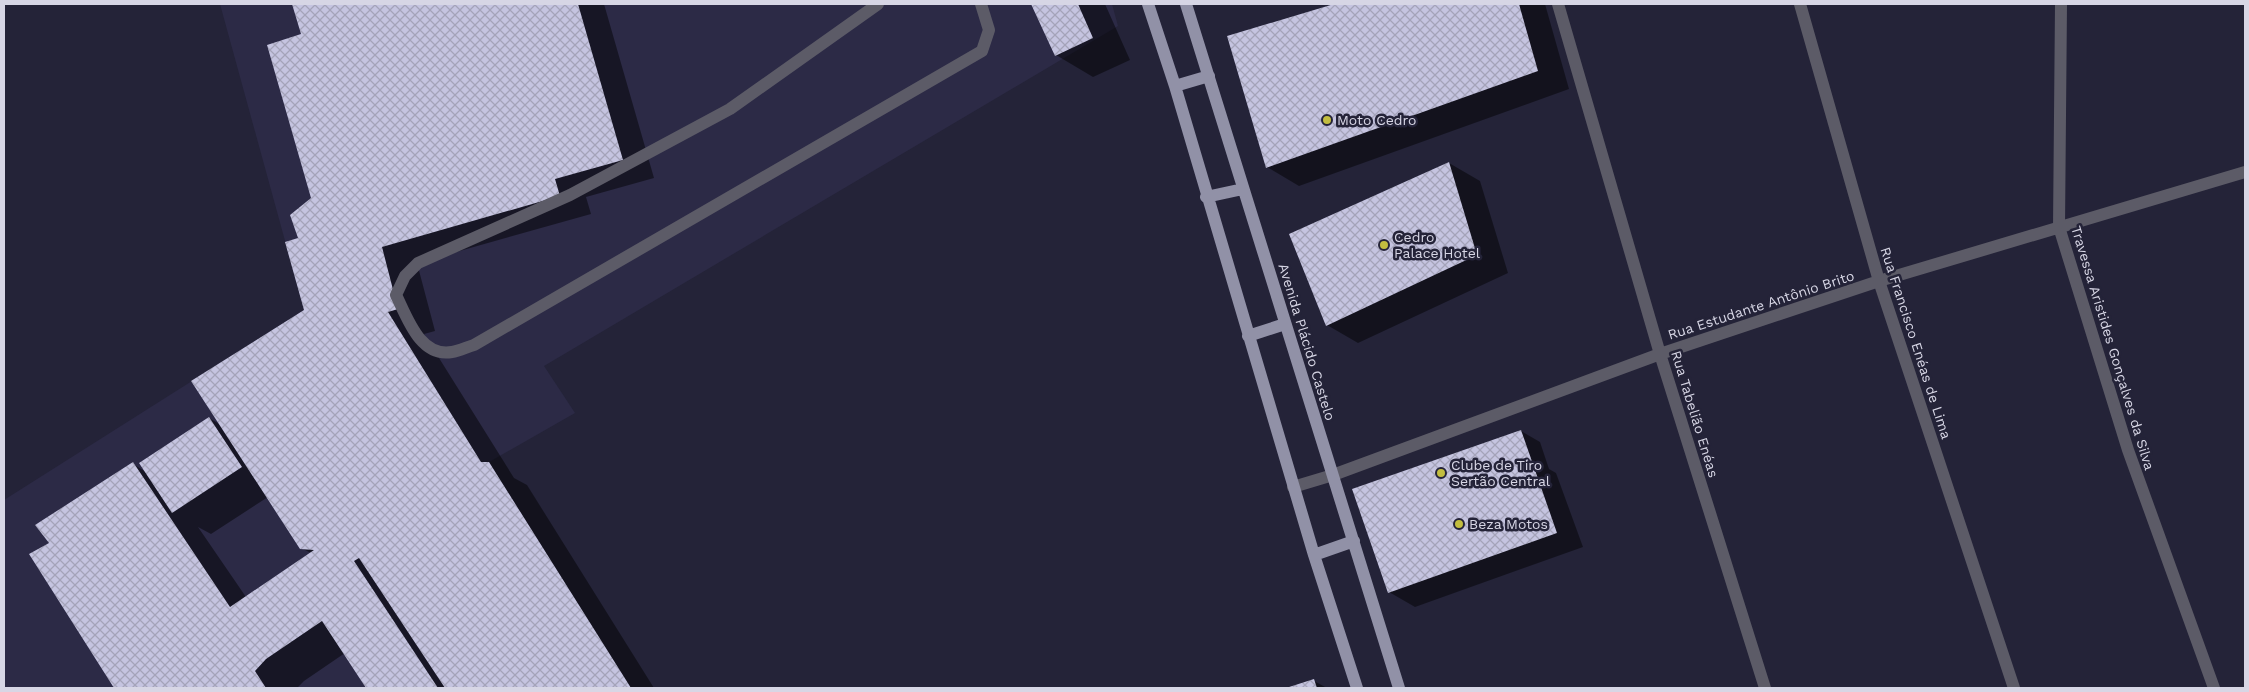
<svg xmlns="http://www.w3.org/2000/svg" width="2249" height="692" viewBox="0 0 2249 692" font-family="'Work Sans',sans-serif">
<style>
.built{fill:#2c2a46}
.shadow{fill:#0007;fill-rule:evenodd}
.building{fill:url(#building-cross-hatch)}
.lines{fill:none;stroke-linecap:round;stroke-linejoin:round}
.lane{stroke:#5c5b67;stroke-width:12}
.street{stroke:#5c5b67;stroke-width:12}
.primary{stroke:#9191a7;stroke-width:12}
.poi-dot{fill:#c2bd3f;stroke:#242338;stroke-width:2}
.labels{text-anchor:middle;stroke-width:5;stroke-linejoin:round;paint-order:stroke}
.poi-label{font-size:14px;fill:#d7d6e5;stroke:#242338;text-anchor:start}
.street-label{font-size:14px;fill:#d7d6e5;stroke:#242338}
</style>
<defs>
<pattern id="building-cross-hatch" width="8" height="8" patternUnits="userSpaceOnUse" patternTransform="scale(1.25)"><rect width="8" height="8" fill="#c5c4e0"/><path d="M0 0l8 8M0 8l8-8" fill="none" stroke="#a4a3b9"/></pattern>
</defs>
<rect width="100%" height="100%" fill="#242338"/>
<path class="built" d="M220,4H1112L1118,26L544,366L575,413L489,462L631,688H4V500L304,310Z"/>
<path class="shadow" d="M294,4H604L654,178L586,197L591,214L417,263L435,331L424,334L514,478L527,485L654,688H367L345,653L304,681L297,688H116L31,554L51,543L133,464L146,472L209,418L221,425L306,311L299,238L313,201L303,35ZM268,497L301,548L311,553L246,597L198,527L211,534Z
M1033,4H1105L1130,60L1093,77L1056,55Z
M1338,4H1545L1569,89L1299,186L1267,167L1228,37Z
M1449,163L1480,181L1508,273L1358,343L1327,325Z
M1521,431L1540,442L1549,469L1556,473L1583,547L1415,607L1389,592Z
M1314,681L1327,688H1289Z"/>
<path class="building" d="M292,4H578L623,160L555,179L560,196L382,247L398,309L388,312L481,462H489L631,688H445L359,558L354,561L438,688H366L322,621L266,659L255,671L266,688H114L29,554L49,543L35,525L133,462L230,607L314,550L300,549L191,381L304,310L285,242L298,238L290,215L311,198L267,45L301,34Z
M1031,4H1078L1093,38L1055,56Z
M1334,4H1519L1538,71L1266,168L1227,36Z
M1449,162L1477,255L1326,326L1289,234Z
M209,417L242,467L172,513L139,463Z
M1521,430L1557,533L1388,593L1352,489Z
M1314,679L1317,688H1286Z"/>
<g class="lines">
<path class="lane" d="M878,4L730,109L570,195L418,263L405,276L396,295C407,317 420,358 452,352C459,351 467,347 474,345L982,51L989,30L981,4"/>
<path class="street" d="M1558,4L1660,354L1765,688
M1800,4L1879,281L2014,688
M2061,4L2059,227L2128,450L2214,688
M1293,487L1333,475L1660,354L1879,281L2245,172"/>
<path class="primary" d="M1148,4L1175,86L1314,555L1357,688
M1186,4L1399,688
M1175,86L1209,76
M1206,197L1243,189
M1248,336L1285,324
M1314,555L1354,541"/>
</g>
<g class="poi-dot">
<circle cx="1327" cy="120" r="5"/>
<circle cx="1384" cy="245" r="5"/>
<circle cx="1441" cy="473" r="5"/>
<circle cx="1459" cy="524" r="5"/>
</g>
<g class="labels">
<g class="poi-label">
<text x="1337" y="125">Moto Cedro</text>
<text x="1394" y="242">Cedro<tspan x="1394" dy="16">Palace Hotel</tspan></text>
<text x="1451" y="470">Clube de Tiro<tspan x="1451" dy="16">Sertão Central</tspan></text>
<text x="1469" y="529">Beza Motos</text>
</g>
<g class="street-label">
<text transform="translate(1761 305) rotate(-18)" y="5">Rua Estudante Antônio Brito</text>
<text transform="translate(1307 342) rotate(73)" y="5">Avenida Plácido Castelo</text>
<text transform="translate(1916 343) rotate(72)" y="5">Rua Francisco Enéas de Lima</text>
<text transform="translate(2113 348) rotate(73)" y="5">Travessa Aristides Gonçalves da Silva</text>
<text transform="translate(1695 414) rotate(73)" y="5">Rua Tabelião Enéas</text>
</g>
</g>
<rect width="2249" height="692" fill="none" stroke="#d7d6e5" stroke-width="10"/>
</svg>
